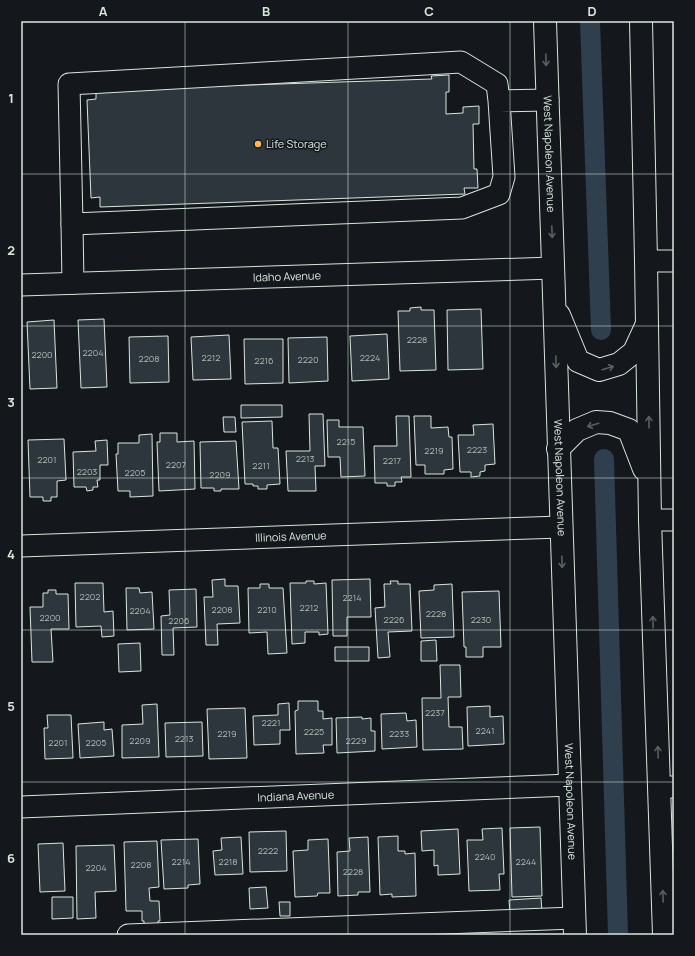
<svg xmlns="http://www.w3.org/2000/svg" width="695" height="956" viewBox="0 0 695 956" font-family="Manrope,sans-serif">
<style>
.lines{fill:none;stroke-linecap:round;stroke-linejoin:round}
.canal{stroke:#2f3f4d;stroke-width:20}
.building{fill:#2c363c;stroke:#d8e6dc}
.minor-casing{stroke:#d8e6dc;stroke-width:23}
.major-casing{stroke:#d8e6dc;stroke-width:24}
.minor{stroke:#14181c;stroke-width:21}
.major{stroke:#14181c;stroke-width:22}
.oneway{stroke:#59605f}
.grid{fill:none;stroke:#d8e6dc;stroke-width:1;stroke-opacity:0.55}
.poi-dot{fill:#ffb74d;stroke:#14181c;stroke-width:1.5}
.labels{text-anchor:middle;stroke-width:3;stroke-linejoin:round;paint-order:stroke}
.number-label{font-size:9px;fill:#adbab4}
.poi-label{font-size:11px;fill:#d8e6dc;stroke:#14181c;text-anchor:start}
.street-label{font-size:11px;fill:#d8e6dc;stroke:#14181c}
.neatline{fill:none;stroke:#d8e6dc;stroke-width:1.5}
.grid-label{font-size:13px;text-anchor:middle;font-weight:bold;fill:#d8e6dc}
</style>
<rect width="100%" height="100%" fill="#14181c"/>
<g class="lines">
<path class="canal" d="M590,21L601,330
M604,459L618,935"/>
</g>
<path class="building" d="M449,75V92H446V114L463,113V107L479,106V124H473L474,169H477L478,188H464L465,194L100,207V197L91,198L87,100L96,99V90L432,79L431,76Z
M421,307V310H434L436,370L400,371L398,311H410V308Z
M481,309L483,369L448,370L447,310Z
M104,319L107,387L81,388L78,320Z
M54,320L57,388L30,389L27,322Z
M387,334L389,379L352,381L350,336Z
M229,335L231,379L193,380L191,337Z
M168,336L169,382L130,383L129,337Z
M327,337L328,381L289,383L288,338Z
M244,339H283V383L245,384Z
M241,405H282V417L241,418Z
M309,414H323L325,466H315L316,491H288L286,451H310Z
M396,416H409L411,477H401L402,482H395V486H387V483H375L374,446H397Z
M414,416H431V428L448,427L449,437H452L453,469L444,470V474H425V465H416Z
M223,417H235L236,432H224Z
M327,420H339V427H363L365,476L341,477L340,457H328Z
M272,421L273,448H278L280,484L267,485V489H258V486H253V484H245L242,422Z
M493,424L495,464L485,465V471L480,472V476L471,477V472H460L458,435H474L473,425Z
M160,433H177V442L194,441L195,489L159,491L157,442H160Z
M152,434L153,496L130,497V491H118L116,454H118V443H139V435Z
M64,439L66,480L57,481V497H51V501H43V497H30L28,440Z
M107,440L108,465H100V480H97L98,487H93V490L87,491L86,487H74L73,452L96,451L95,441Z
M236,441L239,489H221V491H214V488H201L200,442Z
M225,579V586H238L240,623L217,624L218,645H206L204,597H213L212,580Z
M370,579L371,617H347V636H333L332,580Z
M306,581H314V584L326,583L328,634L319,635V632H305V643L292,644L290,583H306Z
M390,581H398V584H410L412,631L388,632L390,657L378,658L375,608L385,607L384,584H391Z
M75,583H103L104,612L113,611L114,636L102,637L101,626L76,627Z
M260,584H269V588H283L287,653L268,654L267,632L249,633L248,588H260Z
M452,584L454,637L421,638L419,591L434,590V585Z
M126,588H139L140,593L152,592L154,629L127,630Z
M196,589L197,627L173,628L174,655H162L161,616L170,615L169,590Z
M48,590H56V594H68L69,629H51L53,662H32L30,607H43V593H48Z
M499,591L501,647H483V657H466V647H464L462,592Z
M436,640L437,661H421V641Z
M140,643L141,671L119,672L118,644Z
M335,647H369V661H335Z
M440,665H460L461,697H448L449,727H462L463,749L423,750L422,698H441Z
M298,701H318V711H323V719L332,718V745H323L324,753L296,754L295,711L298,710Z
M289,703L290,730H280V744L254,745L253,716L278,715V704Z
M157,704L159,757L122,758V725L143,724L142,705Z
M490,706V717L503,716L504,744L468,746L467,707Z
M245,708L247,758L209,759L207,709Z
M406,713L407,721L416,720L417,747L382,749L381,714Z
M47,715H71L73,758L45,759L44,728H48Z
M362,717V719L371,718V731H375V751L337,753L336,718Z
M104,722V730L112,729L114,756L80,758L78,724Z
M202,722L203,756L166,757L165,723Z
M540,827L542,896L512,897L510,828Z
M502,828L504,874H499L500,890L469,891L467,840H483L482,829Z
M458,829L460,874L438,875V865L434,866V850L422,851L421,831Z
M286,831L287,871L250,872L249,832Z
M398,836V851H405V854L415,853L416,896L392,897V894L380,895L378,837Z
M241,837L243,874L215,875L213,851L222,850L221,838Z
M368,837L370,892H358V895L338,896L337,852L350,851L349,838Z
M198,839L200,884L188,885V888L164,889L161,840Z
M328,839L330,893H318L317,896L295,897L293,851L308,850V840Z
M157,841L159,887L149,888L150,901H159L160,921H158V926H144V921H142V911H126L124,842Z
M63,843L65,891L40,892L38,844Z
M114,845L116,891L95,892L96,918L77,919L76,846Z
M266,887L268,908L250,909L249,888Z
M52,897H73V918L52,919Z
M541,898L542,912L510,914L509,900Z
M279,902H290V916H280Z"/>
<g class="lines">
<defs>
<g id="minor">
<path d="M499,101L497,84L461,62L69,84L72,224L462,208L499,194L504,177L499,101L548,100"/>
<path d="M72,224L73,283"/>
<path d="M646,261H674"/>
<path id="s1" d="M21,285L553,268"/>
<path d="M650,520H674"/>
<path id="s2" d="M21,546L561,527"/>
<path d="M659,787H674"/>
<path id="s3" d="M21,807L570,785"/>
<path d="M128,935L574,918"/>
</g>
<g id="major">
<path id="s4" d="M545,21L575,935"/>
<path d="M641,21L646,261L650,520L664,935"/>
<path d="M559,315L578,361L599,370L619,364L634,352L646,326"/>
<path d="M558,449L577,430L596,422L610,423L629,430L644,469"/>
</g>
</defs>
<use href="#minor" class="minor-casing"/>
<use href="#major" class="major-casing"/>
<use href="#minor" class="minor"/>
<use href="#major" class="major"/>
</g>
<defs><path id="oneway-shaft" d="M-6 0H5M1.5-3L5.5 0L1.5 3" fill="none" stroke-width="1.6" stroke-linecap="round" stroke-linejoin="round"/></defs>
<g class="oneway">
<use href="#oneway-shaft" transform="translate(546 60) rotate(88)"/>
<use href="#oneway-shaft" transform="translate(552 232) rotate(88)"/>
<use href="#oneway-shaft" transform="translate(556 362) rotate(88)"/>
<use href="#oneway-shaft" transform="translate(608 368) rotate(-17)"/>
<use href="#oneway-shaft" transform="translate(649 422) rotate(-91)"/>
<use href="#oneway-shaft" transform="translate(593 425) rotate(163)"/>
<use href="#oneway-shaft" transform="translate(562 562) rotate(88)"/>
<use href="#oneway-shaft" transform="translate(653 622) rotate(-92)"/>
<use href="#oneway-shaft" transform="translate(658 752) rotate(-92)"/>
<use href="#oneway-shaft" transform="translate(663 896) rotate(-92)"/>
</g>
<path class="grid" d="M185,21V935M348,21V935M510,21V935M21,174H674M21,326H674M21,478H674M21,630H674M21,782H674"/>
<circle class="poi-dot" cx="258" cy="144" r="4"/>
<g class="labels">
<g class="number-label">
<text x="417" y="343">2228</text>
<text x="93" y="356">2204</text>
<text x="42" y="358">2200</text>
<text x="211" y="361">2212</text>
<text x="370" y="361">2224</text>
<text x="149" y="362">2208</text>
<text x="308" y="363">2220</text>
<text x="264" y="364">2216</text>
<text x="346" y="445">2215</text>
<text x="477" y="453">2223</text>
<text x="434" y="454">2219</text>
<text x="305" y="462">2213</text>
<text x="47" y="463">2201</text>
<text x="392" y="464">2217</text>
<text x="176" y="468">2207</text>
<text x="261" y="469">2211</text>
<text x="87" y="475">2203</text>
<text x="135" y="476">2205</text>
<text x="220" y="478">2209</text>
<text x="90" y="600">2202</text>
<text x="352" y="601">2214</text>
<text x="309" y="611">2212</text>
<text x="222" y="613">2208</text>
<text x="267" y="613">2210</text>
<text x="140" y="614">2204</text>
<text x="436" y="617">2228</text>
<text x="50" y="621">2200</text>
<text x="394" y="623">2226</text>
<text x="481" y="623">2230</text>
<text x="179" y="624">2206</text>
<text x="435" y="716">2237</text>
<text x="271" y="726">2221</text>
<text x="485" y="734">2241</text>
<text x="314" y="735">2225</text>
<text x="227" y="737">2219</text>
<text x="399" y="737">2233</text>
<text x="184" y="742">2213</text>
<text x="140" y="744">2209</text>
<text x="356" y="744">2229</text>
<text x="58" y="746">2201</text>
<text x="96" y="746">2205</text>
<text x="268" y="854">2222</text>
<text x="485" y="860">2240</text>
<text x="181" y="865">2214</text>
<text x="228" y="865">2218</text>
<text x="526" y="865">2244</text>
<text x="141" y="868">2208</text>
<text x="96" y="871">2204</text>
<text x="353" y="875">2228</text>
</g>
<g class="poi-label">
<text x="266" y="148">Life Storage</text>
</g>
<g class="street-label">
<text dy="4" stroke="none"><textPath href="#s4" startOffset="133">West Napoleon Avenue</textPath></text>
<text dy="4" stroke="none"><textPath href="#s1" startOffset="266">Idaho Avenue</textPath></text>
<text dy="4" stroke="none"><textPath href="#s4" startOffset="457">West Napoleon Avenue</textPath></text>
<text dy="4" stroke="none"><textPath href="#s2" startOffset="270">Illinois Avenue</textPath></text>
<text dy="4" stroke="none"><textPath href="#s3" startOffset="275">Indiana Avenue</textPath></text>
<text dy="4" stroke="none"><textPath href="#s4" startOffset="781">West Napoleon Avenue</textPath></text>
</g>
</g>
<rect width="695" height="956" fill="none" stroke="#14181c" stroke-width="44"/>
<rect x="22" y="22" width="651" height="912" class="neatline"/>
<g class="grid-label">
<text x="103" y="16">A</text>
<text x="266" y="16">B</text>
<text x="429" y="16">C</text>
<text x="592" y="16">D</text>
<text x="11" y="103">1</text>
<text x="11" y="255">2</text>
<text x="11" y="407">3</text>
<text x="11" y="559">4</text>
<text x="11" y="711">5</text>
<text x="11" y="863">6</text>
</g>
</svg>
